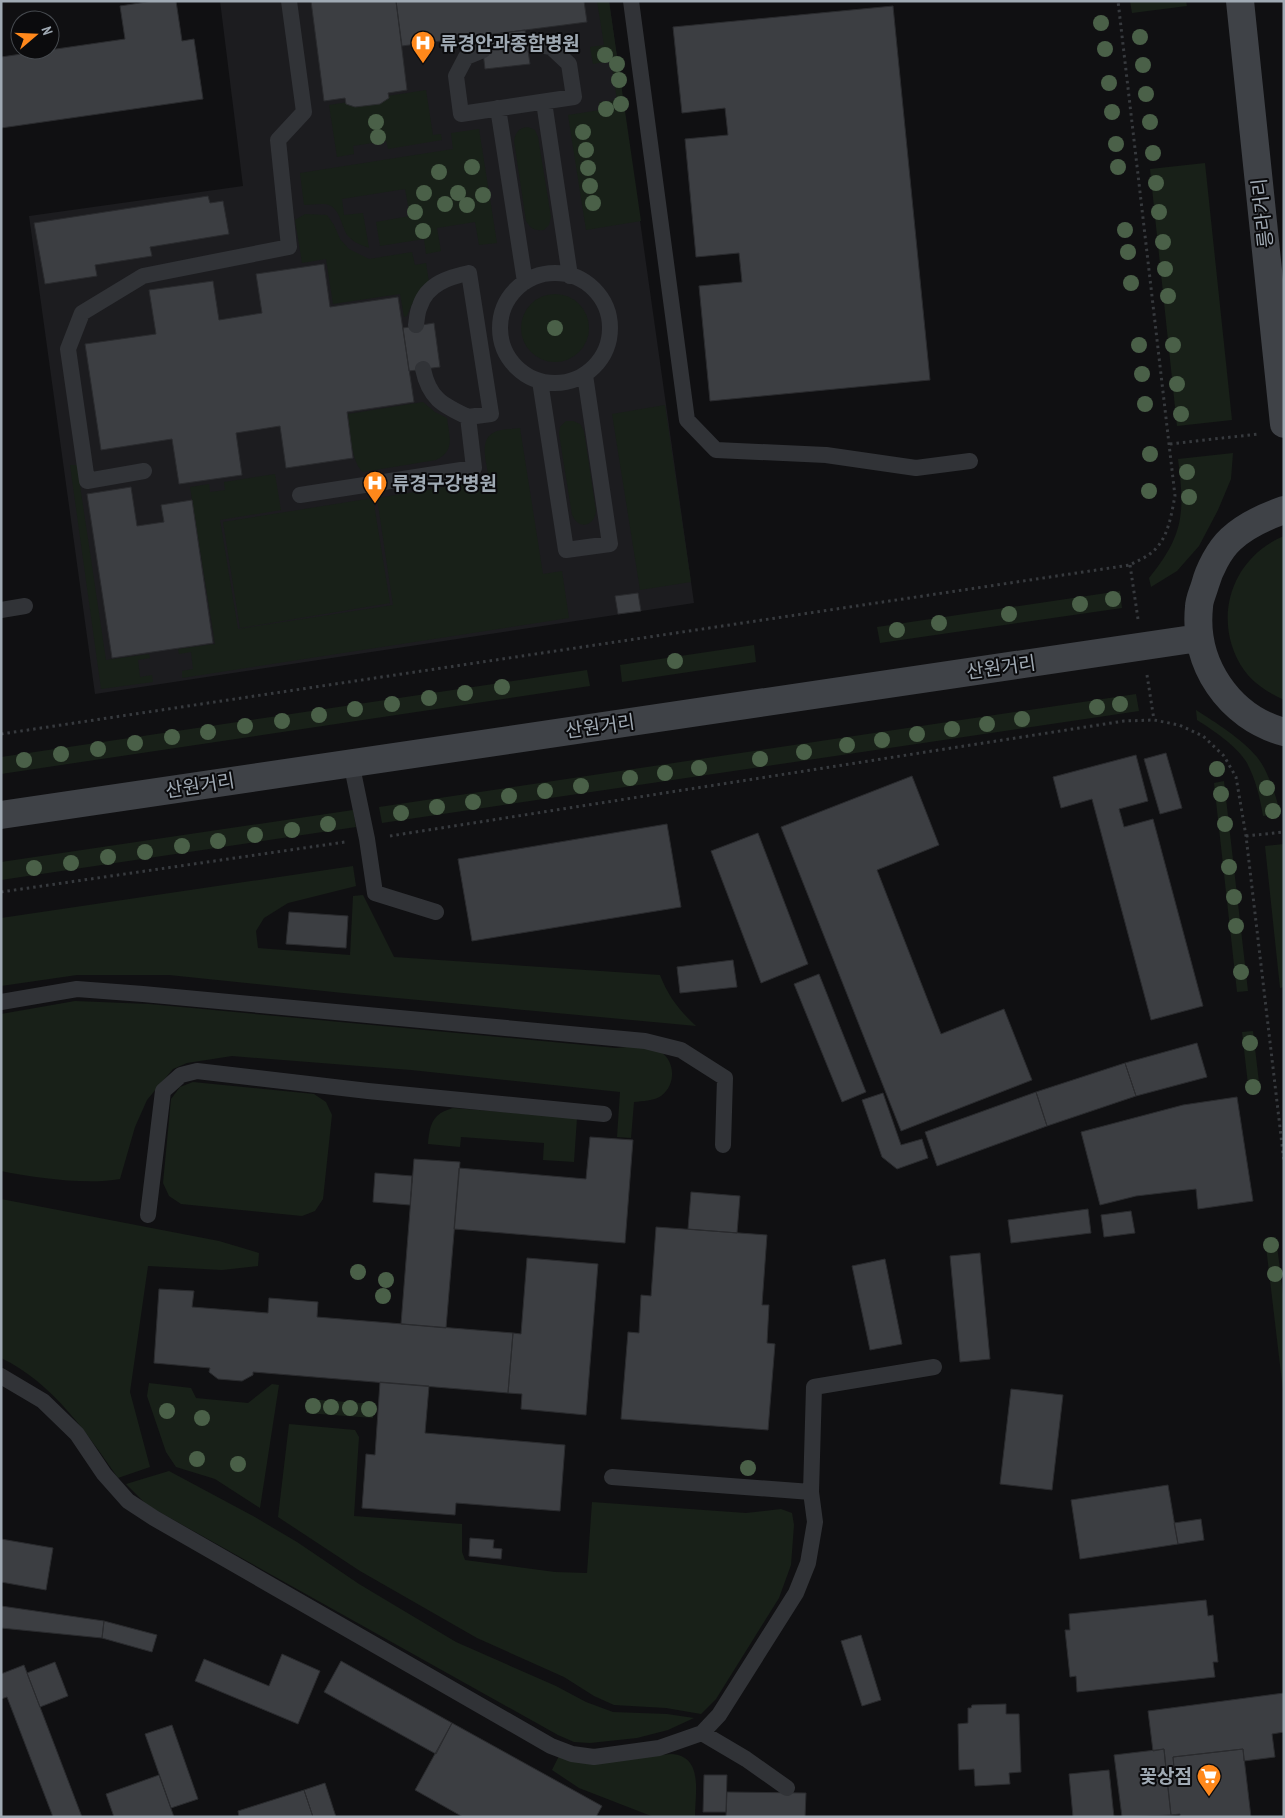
<svg xmlns="http://www.w3.org/2000/svg" width="1285" height="1818" viewBox="0 0 1285 1818" font-family="'PT Sans Narrow','Noto Sans KR',sans-serif">
<style>
.built{fill:#1c1c1f}
.green{fill:#182018}
.building{fill:#3c3e42;stroke:#2a2b2e}
.lines{fill:none;stroke-linecap:round;stroke-linejoin:round}
.path{stroke:#373a3e;stroke-width:3;stroke-dasharray:2.5 4;stroke-linecap:butt}
.lane{stroke:#313337;stroke-width:16}
.secondary{stroke:#3f4247;stroke-width:28}
.tree{fill:#4a6048}
.labels{text-anchor:middle;stroke-width:4;stroke-linejoin:round;paint-order:stroke}
.poi-label{font-size:19px;font-weight:bold;fill:#a0aab4;stroke:#0b0b0d;text-anchor:start}
.street-label{font-size:19px;fill:#a0aab4;stroke:#0b0b0d}
</style>
<rect width="100%" height="100%" fill="#101012"/>
<path class="built" d="M220,1H609L694,603L95,694L29,216L243,186Z"/>
<path class="green" d="M597,1H609L641,221L586,230L568,115L600,110L599,102L617,100L611,61L593,64L590,47L604,45Z
M1130,1H1186L1187,6L1132,13Z
M426,90L433,135L441,134L442,140L388,149L386,141L353,146L354,154L337,157L329,105Z
M528,127L535,130L538,137L551,217L549,225L544,230C535,231 531,229 526,221L514,141C516,131 519,128 528,127Z
M479,129L497,243L479,245L475,222L437,228L441,251L426,254L424,239L380,246L376,222L410,216L405,189L342,199L344,215L363,213L369,248C361,245 353,242 348,236C341,227 341,210 329,205C323,203 311,205 304,205L300,173L453,149L451,133Z
M1205,163L1232,420L1177,426L1150,169Z
M305,214L327,215L334,225L340,239L349,249L369,259L412,252L415,265L426,263L429,282C418,292 412,302 407,316L404,317L400,294L333,304L326,259L302,263L295,220Z
M521 328a34 34 0 1 1 68 0a34 34 0 1 1-68 0Z
M423,402L435,412L447,418C449,436 456,450 436,460L363,472C351,463 350,428 348,414Z
M665,405L691,582L640,590L612,414Z
M566,421H573L580,424L584,431L596,511C594,527 579,530 572,515L559,434L560,427Z
M520,428L543,574L562,571L569,618L182,678V671L193,669L191,652L179,654L178,649L215,644L190,487L209,484L210,492L225,490L224,482L275,474L281,510L220,520L238,629L393,605L377,498L489,480C488,465 476,438 497,431C504,429 513,429 520,428Z
M1233,453L1231,479L1218,510L1199,546L1177,571L1151,587L1149,578C1184,535 1185,513 1178,459Z
M70,465H77L106,660L149,654L150,658L138,660L140,677L152,675L153,682L101,689Z
M373,498L390,603L240,628L223,522Z
M1284,536V700C1269,693 1254,684 1244,670C1211,622 1230,558 1284,536Z
M1120,591L1122,608L880,643L877,627Z
M754,645L756,662L622,682L620,665Z
M587,670L590,686L1,774V757Z
M1136,694L1139,711L382,823L379,807Z
M1196,710C1215,722 1242,739 1257,757C1269,772 1275,795 1281,814L1263,816C1260,798 1256,780 1247,763C1238,747 1213,730 1197,720Z
M1224,781L1248,991L1237,992L1214,783Z
M353,810L356,827L1,880V862Z
M1284,844V987L1280,988L1265,846Z
M353,866L356,886L288,903L264,918L256,931L258,948L350,955L353,896L363,895L394,957L660,975C668,996 679,1010 696,1026L343,993L169,975H77L1,986V918Z
M75,1001L149,1004L616,1048C629,1047 642,1045 655,1049C675,1056 678,1083 661,1096C653,1101 643,1101 634,1102L631,1138L617,1137L620,1092L411,1070L232,1056L187,1063L173,1069L147,1100L135,1127L120,1179C87,1185 35,1178 1,1171V1014Z
M1253,1031L1260,1091L1249,1093L1242,1032Z
M193,1082L314,1094L326,1102L332,1115L323,1199L315,1211L302,1216L181,1204L169,1196L163,1183L171,1099L180,1087Z
M453,1108L577,1118L574,1162L543,1160L544,1143L461,1137L460,1147L428,1144C430,1124 432,1114 453,1108Z
M1,1199L219,1241L259,1253L258,1266L222,1270L148,1266L130,1392L150,1467L118,1478C87,1433 52,1382 1,1358Z
M1276,1237L1284,1302V1399L1265,1238Z
M149,1383L191,1388L196,1398L248,1403L272,1384L279,1385L260,1508L215,1479L176,1467L166,1452L147,1396Z
M307,1399L374,1404L373,1418L306,1413Z
M289,1424L355,1430L359,1437L354,1516L462,1524V1552L465,1560L555,1572L587,1573L592,1502L746,1513L781,1509L792,1513L794,1525L791,1565L779,1598L716,1699L701,1714L666,1708L614,1705L594,1696L564,1677L477,1638L360,1571L278,1517Z
M169,1471L253,1516L297,1542L359,1584L456,1642L556,1686L586,1702L613,1712L667,1714L694,1718L668,1730L637,1738L590,1743L574,1742L558,1735L147,1505L126,1484Z
M671,1754C704,1756 695,1793 695,1817H654L646,1814L579,1788L552,1770L559,1756L625,1759Z"/>
<path class="building" d="M153,1H176L182,41L194,39L203,99L1,128V57L125,39L120,6Z
M311,1H396L407,90L388,93L389,98L380,104L355,107L346,104L345,98L324,101Z
M396,1H584L587,22L402,46Z
M893,6L930,380L710,401L699,286L742,282L739,253L696,257L685,139L728,135L725,108L682,113L673,27Z
M525,30L530,64L485,69L481,36Z
M208,196L210,203L223,201L229,234L150,247L152,256L95,265L97,276L45,284L34,223Z
M324,264L330,307L398,297L414,402L347,412L353,458L286,468L280,426L236,433L242,475L179,484L172,439L101,450L85,344L156,334L149,290L213,281L219,320L262,313L256,274Z
M434,323L440,367L409,371L403,328Z
M131,487L137,526L164,522L161,505L192,500L213,643L112,658L87,494Z
M638,593L641,611L618,614L615,596Z
M1166,753L1182,808L1160,814L1144,759Z
M1136,755L1148,801L1119,809L1124,827L1153,819L1203,1006L1151,1020L1092,799L1061,808L1053,777Z
M912,776L939,845L877,870L941,1034L1004,1009L1032,1080L901,1131L781,827Z
M667,824L681,907L472,941L458,859Z
M758,833L808,964L761,983L711,851Z
M289,912L348,916L346,948L286,944Z
M733,960L737,987L680,993L677,967Z
M819,974L866,1092L842,1102L794,984Z
M1197,1043L1207,1077L1136,1096L1125,1063Z
M1125,1063L1136,1096L1047,1126L1036,1092Z
M1036,1092L1047,1126L937,1166L925,1132Z
M883,1093L901,1145L922,1139L928,1158L897,1169L882,1157L862,1100Z
M1237,1097L1253,1201L1198,1209L1196,1189L1136,1196L1100,1205L1081,1132L1183,1105Z
M590,1137L633,1140L625,1243L454,1229L459,1168L586,1179Z
M414,1159L460,1162L446,1328L401,1324Z
M375,1173L412,1176L410,1205L373,1202Z
M691,1192L740,1196L737,1233L688,1229Z
M1088,1209L1091,1233L1011,1243L1008,1220Z
M1131,1211L1135,1233L1104,1237L1101,1215Z
M656,1227L767,1235L762,1305H769L767,1343L775,1344L768,1430L621,1419L628,1332L639,1333L641,1295L651,1296Z
M980,1253L990,1359L960,1362L950,1256Z
M527,1258L598,1264L586,1415L521,1409L522,1394L508,1393L513,1333L521,1334Z
M885,1259L902,1344L870,1350L852,1266Z
M159,1289L194,1291L192,1307L268,1313L269,1298L318,1302L317,1317L513,1333L508,1393L253,1372V1375L242,1381L218,1379L209,1372L210,1368L154,1363Z
M380,1382L429,1386L425,1433L565,1445L560,1511L456,1503L455,1515L362,1508L366,1454L375,1455Z
M1011,1389L1063,1395L1052,1490L1000,1484Z
M1168,1485L1178,1544L1080,1559L1071,1500Z
M1201,1519L1204,1540L1178,1544L1174,1523Z
M470,1538L494,1540L493,1548L502,1549L501,1559L469,1556Z
M1,1539L53,1548L46,1590L1,1582Z
M1206,1600L1208,1616L1213,1615L1218,1662H1213L1215,1677L1077,1692L1076,1676L1070,1677L1065,1630H1070L1069,1614Z
M1,1606L104,1621L102,1638L1,1628Z
M104,1621L157,1635L152,1652L102,1638Z
M861,1635L881,1700L862,1706L841,1641Z
M282,1654L320,1671L298,1724L195,1681L204,1659L269,1686Z
M341,1661L452,1723L436,1754L324,1692Z
M55,1662L68,1696L40,1707L27,1673Z
M24,1665L27,1673L82,1817H53L7,1697L1,1699V1674Z
M1284,1693V1732L1272,1734L1275,1757L1244,1761L1243,1749L1173,1757L1175,1779L1167,1780L1164,1749L1153,1751L1148,1711Z
M1006,1704V1714H1019L1021,1772L1009,1773L1010,1784L975,1786L974,1769L959,1770L958,1724L968,1723V1708H971L972,1705Z
M452,1723L602,1806L596,1817H463L415,1790Z
M172,1725L198,1799L171,1808L145,1734Z
M1164,1749L1171,1815L1122,1817L1114,1755Z
M1243,1749L1251,1817H1180V1814L1171,1815L1167,1780L1175,1779L1173,1757Z
M1109,1770L1114,1817H1073L1069,1774Z
M159,1775L174,1817H114L106,1794Z
M704,1775H727L726,1812H703Z
M325,1783L336,1817H313L304,1790Z
M304,1790L313,1817H239L238,1811Z
M727,1792L806,1793L805,1817H726Z"/>
<g class="lines">
<path class="path" d="M1170,444L1258,434
M1130,565L1138,619
M1147,675L1154,720
M1,734L1130,565C1137,561 1145,558 1151,553C1168,540 1171,516 1175,496L1118,1
M390,836L1124,721L1154,720L1179,725L1203,736L1224,756L1236,777L1246,836L1284,1162
M1246,836L1284,832
M1,892L345,842"/>
<path class="lane" d="M631,1L687,420L716,450L826,455L916,468L970,461
M483,50L466,57L456,76L461,114L574,97L569,64L551,47L527,43
M544,102L570,276
M498,108L525,282
M500 328a55 55 0 1 1 110 0a55 55 0 1 1-110 0Z
M423,369C429,398 442,405 468,417
M540,381L566,550L610,544L585,375
M144,471L87,481L68,349L82,313L143,276L289,247L278,140L304,112L289,1
M300,495L474,468L468,417L491,414L469,273C449,277 427,284 420,306C417,312 417,319 416,325
M1,610L25,606
M351,762L367,839L375,893L436,912
M1,1002L77,989L143,994L645,1041L681,1050L725,1078L723,1145
M148,1215L163,1091L181,1075L197,1071L368,1091L604,1114
M1,1376L43,1401L77,1434L104,1474L128,1501L154,1518L551,1746L572,1754L594,1757L659,1748L702,1733L719,1715L796,1593L808,1563L815,1522L811,1492L814,1387L934,1367
M612,1477L811,1492
M702,1733L746,1759L787,1788"/>
<path class="secondary" d="M1240,1L1284,424
M1284,510C1264,517 1246,525 1231,539C1219,550 1209,570 1205,585C1203,592 1199,600 1199,607C1193,664 1229,717 1284,732
M1,815L1199,638"/>
</g>
<g class="tree">
<circle cx="1101" cy="23" r="8"/>
<circle cx="1140" cy="37" r="8"/>
<circle cx="1105" cy="49" r="8"/>
<circle cx="605" cy="55" r="8"/>
<circle cx="617" cy="64" r="8"/>
<circle cx="1143" cy="65" r="8"/>
<circle cx="619" cy="80" r="8"/>
<circle cx="1109" cy="83" r="8"/>
<circle cx="1146" cy="94" r="8"/>
<circle cx="621" cy="104" r="8"/>
<circle cx="606" cy="109" r="8"/>
<circle cx="1112" cy="112" r="8"/>
<circle cx="376" cy="122" r="8"/>
<circle cx="1150" cy="122" r="8"/>
<circle cx="583" cy="132" r="8"/>
<circle cx="378" cy="137" r="8"/>
<circle cx="1116" cy="144" r="8"/>
<circle cx="586" cy="150" r="8"/>
<circle cx="1153" cy="153" r="8"/>
<circle cx="472" cy="167" r="8"/>
<circle cx="1118" cy="167" r="8"/>
<circle cx="588" cy="168" r="8"/>
<circle cx="439" cy="172" r="8"/>
<circle cx="1156" cy="183" r="8"/>
<circle cx="590" cy="186" r="8"/>
<circle cx="424" cy="193" r="8"/>
<circle cx="458" cy="193" r="8"/>
<circle cx="483" cy="195" r="8"/>
<circle cx="593" cy="203" r="8"/>
<circle cx="445" cy="204" r="8"/>
<circle cx="467" cy="205" r="8"/>
<circle cx="415" cy="212" r="8"/>
<circle cx="1159" cy="212" r="8"/>
<circle cx="1125" cy="230" r="8"/>
<circle cx="423" cy="231" r="8"/>
<circle cx="1163" cy="242" r="8"/>
<circle cx="1128" cy="252" r="8"/>
<circle cx="1165" cy="269" r="8"/>
<circle cx="1131" cy="283" r="8"/>
<circle cx="1168" cy="296" r="8"/>
<circle cx="555" cy="328" r="8"/>
<circle cx="1139" cy="345" r="8"/>
<circle cx="1173" cy="345" r="8"/>
<circle cx="1142" cy="374" r="8"/>
<circle cx="1177" cy="384" r="8"/>
<circle cx="1145" cy="404" r="8"/>
<circle cx="1181" cy="414" r="8"/>
<circle cx="1150" cy="454" r="8"/>
<circle cx="1187" cy="472" r="8"/>
<circle cx="1149" cy="491" r="8"/>
<circle cx="1189" cy="497" r="8"/>
<circle cx="1113" cy="599" r="8"/>
<circle cx="1080" cy="604" r="8"/>
<circle cx="1009" cy="614" r="8"/>
<circle cx="939" cy="623" r="8"/>
<circle cx="897" cy="630" r="8"/>
<circle cx="675" cy="661" r="8"/>
<circle cx="502" cy="687" r="8"/>
<circle cx="465" cy="693" r="8"/>
<circle cx="429" cy="698" r="8"/>
<circle cx="392" cy="704" r="8"/>
<circle cx="1120" cy="704" r="8"/>
<circle cx="1097" cy="707" r="8"/>
<circle cx="355" cy="709" r="8"/>
<circle cx="319" cy="715" r="8"/>
<circle cx="1022" cy="719" r="8"/>
<circle cx="282" cy="721" r="8"/>
<circle cx="987" cy="724" r="8"/>
<circle cx="245" cy="726" r="8"/>
<circle cx="952" cy="729" r="8"/>
<circle cx="208" cy="732" r="8"/>
<circle cx="917" cy="734" r="8"/>
<circle cx="172" cy="737" r="8"/>
<circle cx="882" cy="740" r="8"/>
<circle cx="135" cy="743" r="8"/>
<circle cx="847" cy="745" r="8"/>
<circle cx="98" cy="749" r="8"/>
<circle cx="804" cy="752" r="8"/>
<circle cx="61" cy="754" r="8"/>
<circle cx="760" cy="759" r="8"/>
<circle cx="24" cy="760" r="8"/>
<circle cx="699" cy="768" r="8"/>
<circle cx="1217" cy="769" r="8"/>
<circle cx="665" cy="773" r="8"/>
<circle cx="630" cy="778" r="8"/>
<circle cx="581" cy="786" r="8"/>
<circle cx="1267" cy="788" r="8"/>
<circle cx="545" cy="791" r="8"/>
<circle cx="1221" cy="794" r="8"/>
<circle cx="509" cy="796" r="8"/>
<circle cx="473" cy="802" r="8"/>
<circle cx="437" cy="807" r="8"/>
<circle cx="1273" cy="811" r="8"/>
<circle cx="401" cy="813" r="8"/>
<circle cx="328" cy="824" r="8"/>
<circle cx="1225" cy="824" r="8"/>
<circle cx="292" cy="830" r="8"/>
<circle cx="255" cy="835" r="8"/>
<circle cx="218" cy="841" r="8"/>
<circle cx="182" cy="846" r="8"/>
<circle cx="145" cy="852" r="8"/>
<circle cx="108" cy="857" r="8"/>
<circle cx="71" cy="863" r="8"/>
<circle cx="1229" cy="867" r="8"/>
<circle cx="34" cy="868" r="8"/>
<circle cx="1234" cy="897" r="8"/>
<circle cx="1236" cy="926" r="8"/>
<circle cx="1241" cy="972" r="8"/>
<circle cx="1250" cy="1043" r="8"/>
<circle cx="1253" cy="1087" r="8"/>
<circle cx="1271" cy="1245" r="8"/>
<circle cx="358" cy="1272" r="8"/>
<circle cx="1275" cy="1274" r="8"/>
<circle cx="386" cy="1280" r="8"/>
<circle cx="383" cy="1296" r="8"/>
<circle cx="313" cy="1406" r="8"/>
<circle cx="331" cy="1407" r="8"/>
<circle cx="350" cy="1408" r="8"/>
<circle cx="369" cy="1409" r="8"/>
<circle cx="167" cy="1411" r="8"/>
<circle cx="202" cy="1418" r="8"/>
<circle cx="197" cy="1459" r="8"/>
<circle cx="238" cy="1464" r="8"/>
<circle cx="748" cy="1468" r="8"/>
</g>
<defs>
<symbol id="hospital-pin" viewBox="-11 -11 22 30"><path d="M0 17L-7.5 6A9.5 9.5 0 1 1 7.5 6Z" fill="#ff881b" stroke="#0b0b0d"/><path d="M-5-5h3v3.5h4V-5h3V5h-3V1.5h-4V5h-3Z" fill="#fff"/></symbol>
<symbol id="supermarket-pin" viewBox="-11 -11 22 30"><path d="M0 17L-7.5 6A9.5 9.5 0 1 1 7.5 6Z" fill="#ff881b" stroke="#0b0b0d"/><path d="M-6-5.5h2.5l.6 2H6L4.5 2H-2.5L-4.4-4H-6ZM-1.5 3.2a1.3 1.3 0 1 0 .1 0ZM3 3.2a1.3 1.3 0 1 0 .1 0Z" fill="#fff"/></symbol>
</defs>
<g fill-rule="evenodd">
<use href="#hospital-pin" x="409" y="29" width="28" height="38"/>
<use href="#hospital-pin" x="361" y="469" width="28" height="38"/>
<use href="#supermarket-pin" x="1195" y="1762" width="28" height="38"/>
</g>
<g class="labels">
<g class="poi-label">
<text x="440" y="50">류경안과종합병원</text>
<text x="392" y="490">류경구강병원</text>
<text x="1192" y="1783" text-anchor="end">꽃상점</text>
</g>
<g class="street-label">
<text transform="translate(1262 213) rotate(-96)" y="7">릉라거리</text>
<text transform="translate(1001 667) rotate(-8)" y="7">산원거리</text>
<text transform="translate(600 726) rotate(-8)" y="7">산원거리</text>
<text transform="translate(200 785) rotate(-9)" y="7">산원거리</text>
</g>
</g>
<rect width="1285" height="1818" fill="none" stroke="#a0aab4" stroke-width="5"/>
<g transform="translate(35 35) rotate(71)"><circle r="24" fill="#0b0b0d" stroke="#474b50"/>
<path d="M0-4L9 19L0 12L-9 19Z" fill="#ff881b"/>
<text y="-8" font-size="14" font-weight="bold" text-anchor="middle" fill="#a0aab4">N</text>
</g>
</svg>
